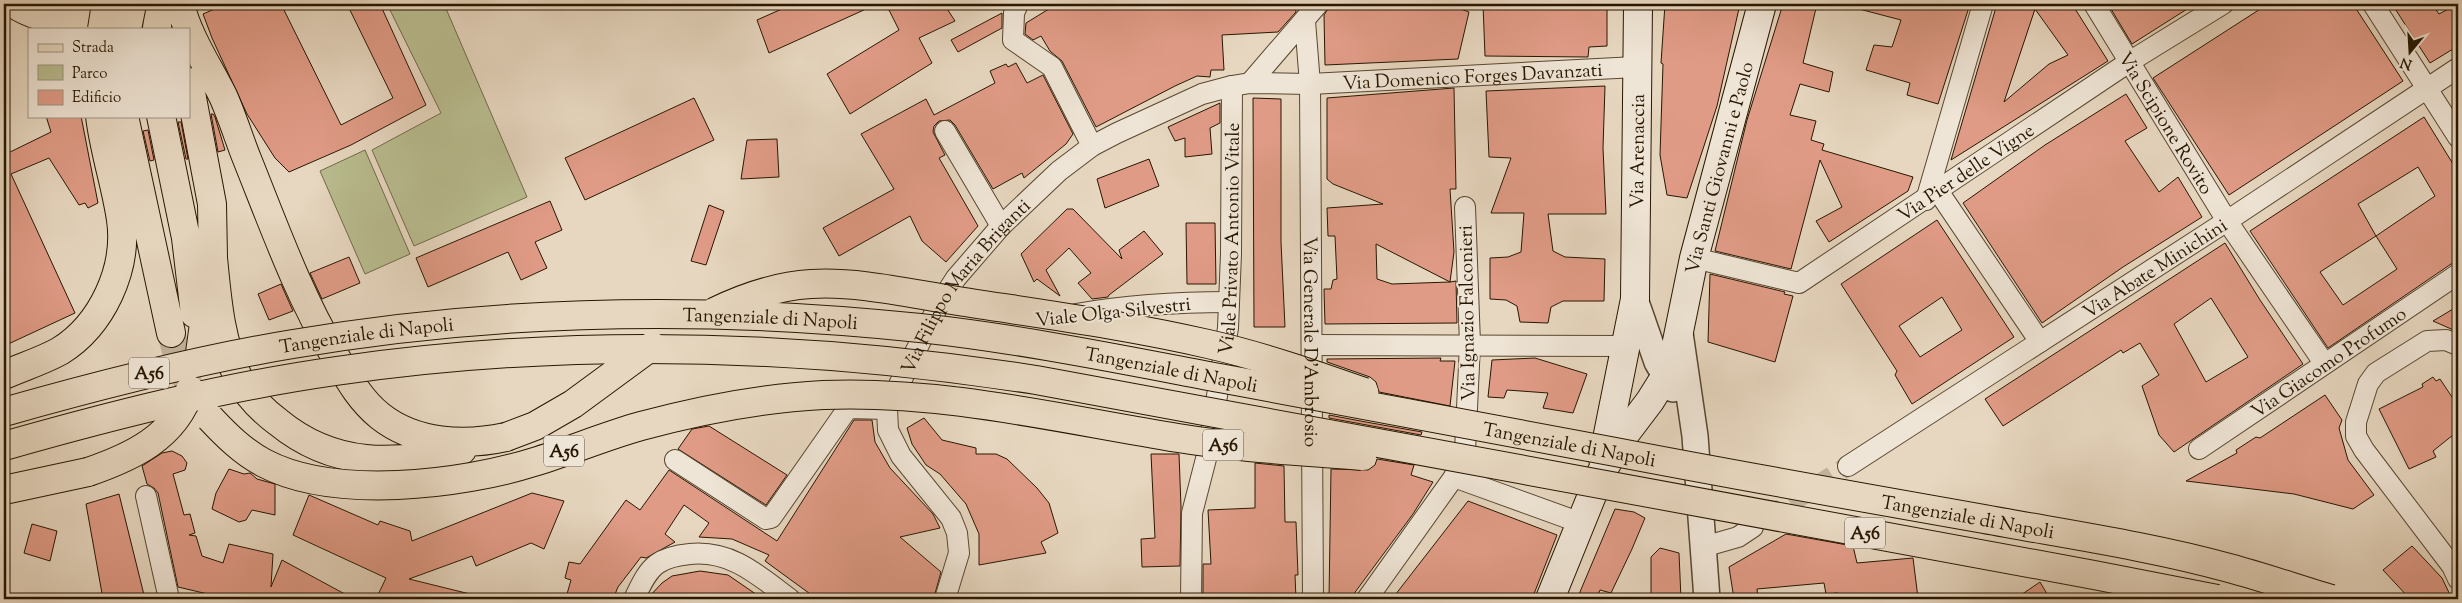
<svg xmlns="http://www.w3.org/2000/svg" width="2462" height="603" viewBox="0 0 2462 603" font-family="'Sorts Mill Goudy',serif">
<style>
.green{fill:#b9bd90;stroke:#706a48}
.building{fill:#e09b86;stroke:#281700;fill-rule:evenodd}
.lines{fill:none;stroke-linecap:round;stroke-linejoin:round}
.minor-tunnel{stroke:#c1b19a;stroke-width:20;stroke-dasharray:20 10;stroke-linecap:butt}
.motorway-tunnel{stroke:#c1b19a;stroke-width:28;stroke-dasharray:28 14;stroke-linecap:butt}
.minor-casing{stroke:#584730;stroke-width:22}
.tertiary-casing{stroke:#584730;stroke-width:28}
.secondary-casing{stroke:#281700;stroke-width:30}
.primary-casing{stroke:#281700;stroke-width:30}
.motorway-casing{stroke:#281700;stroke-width:30}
.minor{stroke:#efe5d6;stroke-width:20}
.tertiary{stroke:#efe5d6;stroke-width:25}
.secondary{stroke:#efe5d6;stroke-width:28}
.primary{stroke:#e7d7c0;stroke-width:28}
.motorway{stroke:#e7d7c0;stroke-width:28}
.motorway-bridge-casing{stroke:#281700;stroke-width:30;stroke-linecap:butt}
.motorway-bridge{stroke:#e7d7c0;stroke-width:28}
.labels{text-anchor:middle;stroke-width:4;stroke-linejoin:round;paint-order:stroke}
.shield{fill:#efe5d6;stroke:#645540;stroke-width:1}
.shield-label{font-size:18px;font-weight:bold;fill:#281700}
.street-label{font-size:19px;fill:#281700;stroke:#efe5d6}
</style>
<rect width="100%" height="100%" fill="#e7d7c0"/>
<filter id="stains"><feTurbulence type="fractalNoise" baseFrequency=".004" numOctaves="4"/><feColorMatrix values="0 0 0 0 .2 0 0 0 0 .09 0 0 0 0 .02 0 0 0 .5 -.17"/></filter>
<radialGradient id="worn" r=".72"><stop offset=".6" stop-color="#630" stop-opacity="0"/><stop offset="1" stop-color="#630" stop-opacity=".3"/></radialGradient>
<path class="green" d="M387,4H444L527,197L414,246L372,150L441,113Z
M365,150L410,254L365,274L320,171Z"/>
<path class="building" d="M226,4H281L341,125L393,98L347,4H380L426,105L351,145L289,172L275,158L247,114L212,38L203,14Z
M793,4H877L769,53L757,20Z
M886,4H944L955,21L919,38L932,63L850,114L827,74L899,30Z
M1057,4H1295L1296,12L1278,32L1222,35L1224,70H1211L1210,77L1197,76L1175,86L1096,127L1062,61L1050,51L1041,36L1033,40L1025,34L1026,23Z
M1331,4H1448L1469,12L1458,59L1325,65L1324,15Z
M1483,4H1598L1607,6V46L1589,47L1588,57L1485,56Z
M1665,4H1740L1717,106L1687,198L1667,195L1660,155L1663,64L1661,63Z
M1783,4H1817L1803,63L1833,72L1829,92L1800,84L1790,115L1816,121L1811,140L1824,144L1822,150L1913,177L1908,191L1829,242L1816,221L1842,207L1820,160L1791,269L1715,251L1747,120Z
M1860,4H1970L1938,104L1907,95L1910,83L1866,70L1874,45L1892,47L1901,20L1859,9Z
M1997,4H2072L2108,61L1951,160ZM2035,9L2068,55L2049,64L2004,102Z
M2108,4H2195L2132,44Z
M2268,4H2353L2403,81L2229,195L2153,78Z
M2392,4H2432L2439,14L2458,4V46L2430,63Z
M1002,13V28L958,52L951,40Z
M1016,63L1027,83L1043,75L1073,134L1066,144L1024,178L1022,173L993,189L955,125L950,120L939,121L934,126L933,132L945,155L939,158L978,226L946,262L922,241L910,216L839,256L823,228L894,189L861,134L926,99L934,115L995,83L990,71L1006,64L1008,67Z
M1605,86L1603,148L1606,214H1548L1553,251L1565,257L1605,259L1604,301H1563L1551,307L1548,323L1520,322L1517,306L1506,300L1490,299V258L1508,257L1521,252L1524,213H1491L1511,158L1489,157L1486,91Z
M1454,88L1456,189H1450L1454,252L1450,282L1456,281L1457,323L1325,324L1324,289H1331L1333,280L1337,279L1335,236H1328L1327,208L1383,204L1333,184L1327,179V98ZM1376,244L1450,282L1392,284L1377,279Z
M2126,94L2147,128L2125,141L2159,192L2178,177L2202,217L2123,267L2042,323L1963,203L2045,145Z
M694,98L714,140L585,200L565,158Z
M1253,98L1281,99V242L1285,327H1254Z
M1220,103V123L1210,128L1212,154L1185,157V138L1175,141L1168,127Z
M211,114H213L215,117L225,150L218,152Z
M46,116H81L98,203L88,208L85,203L79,205L49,158L11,174L75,313L4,346V155L51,132Z
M2424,117L2458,172V262L2451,264L2328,348L2250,231ZM2418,167L2435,196L2376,236L2358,204ZM2376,236L2397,269L2343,305L2320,272Z
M178,122H181L188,159H186Z
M148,130L154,160L150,161L143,131Z
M777,139L779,177L741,179L747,140Z
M1149,159L1159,186L1105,208L1097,179Z
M550,201L562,230L535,242L547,268L521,280L508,252L428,287L416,258Z
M709,205L724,211L706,265L691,261Z
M1067,209H1073L1122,259L1119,250L1144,231L1163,254L1109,295L1108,297L1092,299L1078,283L1091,273L1069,248L1046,270L1060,296L1037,279L1034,282L1021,254Z
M1937,220L2014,337L1912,404L1895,375L1897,371L1841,284ZM1942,297L1962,330L1920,357L1899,326Z
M1186,223H1215L1216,284H1187Z
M2225,243L2260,300L2303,364L2174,452L2159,435L2142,386L2159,375L2140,343L2123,353L2121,350L2003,426L1985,399ZM2211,298L2248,357L2206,382L2174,324Z
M349,257L360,283L322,299L310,273Z
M1710,274L1785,292L1784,294L1793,296L1775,362L1708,342Z
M281,284L293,311L269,320L258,294Z
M2458,306V332L2433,321Z
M1441,358L1440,361H1455L1450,406L1379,392L1376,382L1370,377L1327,362V359Z
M1535,358L1587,374L1573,413L1543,408L1548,393L1507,390L1504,398L1488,397L1492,360Z
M2433,377L2436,381L2440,379L2458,406V431L2433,451L2436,457L2409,469L2379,409L2423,387L2422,384Z
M2325,395L2342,420L2339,428L2348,460L2374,495L2353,509L2294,494L2186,481L2237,453L2236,450L2256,437L2260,438Z
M1329,415L1366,422L1422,432L1421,435L1329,418Z
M924,418L942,440L976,448V454H996L1007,459L1037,488L1049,503L1058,533L1041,542L1046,553L979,565V534L966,504L940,474L926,465L912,444L907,428Z
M854,420H872L875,442L890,468L933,514L940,528L900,537L941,572L934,597L930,599H817L765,561L769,555L732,539L699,537L709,523L684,505L665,534L675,542L646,558L641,557L618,587L613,599H589L567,594L571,580L565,578L569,562L580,564L626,500L640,510L669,470L777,541Z
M709,426L787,475L766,505L678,449L692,429Z
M172,451L182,456L187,463L185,470L173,474L184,515L190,514L195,533L189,535L196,536L202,556L223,563L229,544L273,554L271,587L282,560L354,599H229L178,587L158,493L154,488L147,484L142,466L162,453Z
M1151,454H1179L1181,507L1180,566L1142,567L1141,539L1155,538Z
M1377,459L1414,465L1411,475L1433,482L1413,514L1350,599H1329L1331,469L1368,470L1375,465Z
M1255,463L1284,466L1285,522H1296L1298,575H1295L1296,599H1256V594H1203V564H1211L1208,510L1255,508Z
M229,469L244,474L250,473L257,479L275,484V515L252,510L246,520L239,522L212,509L216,493Z
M532,493L564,501L544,549L531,543L476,566L472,556L409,579L470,594L469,599H376L386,578L293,535L309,495L378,525L380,521L410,531L412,541Z
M119,494L145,599H103L86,504Z
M1468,501L1557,535L1532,599H1392Z
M1615,509L1634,512L1645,518L1632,549L1611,593L1600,590L1596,599H1577Z
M32,524L57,531L50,561L24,553Z
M1786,534L1853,546L1857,563L1913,558L1918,598L1839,599L1838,593L1826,594L1824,583L1757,589L1758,599H1734L1729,567Z
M2412,546L2442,578L2452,599H2410L2383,570Z
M1660,548L1679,553L1681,599H1651V557Z
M700,571L728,575L763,599H647L662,583L672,576Z
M2040,582L2050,599H2015Z"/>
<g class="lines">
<path class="minor-tunnel" d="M1765,519L1848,466"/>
<path class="motorway-tunnel" d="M171,333L178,358L190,388"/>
<defs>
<g id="minor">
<path d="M1018,4L1014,13L1013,40L1052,67L1092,146"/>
<path id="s1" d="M2094,4L2227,221L2324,363"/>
<path d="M2373,4L2458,137"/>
<path id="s2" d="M1305,21L1310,84L1313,599"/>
<path d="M1250,83L1318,4"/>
<path d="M945,131L1001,226"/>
<path d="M1938,191L2040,342"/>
<path d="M1926,200L1983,4"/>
<path id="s3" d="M1694,258L1799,283L2129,62L2223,4"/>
<path d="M1076,314C1128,305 1176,302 1229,302"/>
<path d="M1312,345L1625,346"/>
<path d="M2458,345L2446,340L2427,341L2376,373L2368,384L2356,422V436L2364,450L2452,566L2458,579"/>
<path id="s4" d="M2199,449L2458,274"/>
<path d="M675,460L766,519L771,518L848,408L887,409"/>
<path id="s5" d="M1848,466L2227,221L2458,68"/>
<path d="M1454,477L1581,523"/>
<path d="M146,496L169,599"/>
<path d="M1703,547L1738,537L1753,527"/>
<path d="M634,599C640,587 646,572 657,564C667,557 679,555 690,554C732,550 759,576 790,599"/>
<path id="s6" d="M945,599L959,553L957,533L951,518L901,456L888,430L887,409L938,306L956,278L1001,226L1059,171L1092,146L1117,133L1202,94L1232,86L1250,83L1310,84L1636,67"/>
<path id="s7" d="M1191,599L1192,513L1208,451L1228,328L1231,254L1232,86"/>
<path d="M1367,599L1454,477L1465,451L1470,344L1465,207"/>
</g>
<path id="tertiary" d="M1635,299L1657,362L1673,389
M1680,333L1695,436L1707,599"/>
<g id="secondary">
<path id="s8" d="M1603,459L1635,299L1638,4"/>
<path id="s9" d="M1550,599L1601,473L1622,438L1650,401L1665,377L1675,351L1694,258L1762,4"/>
</g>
<path id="primary" d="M14,4C45,24 92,26 126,15"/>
<path id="motorway" d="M180,4C188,37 208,66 223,96C232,116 239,139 247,159C274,226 298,294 335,356C348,378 360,400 380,416C415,444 465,446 506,437
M157,29L158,4
M189,82L212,204L213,258L200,353
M124,116L171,333
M161,116L186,238L195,314
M213,258C217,298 220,341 238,377C247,395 262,410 278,422C334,468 394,465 462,450
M4,375C22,367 42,361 60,351C102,325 128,269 121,220C116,185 104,151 100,116
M4,490L88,472"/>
</defs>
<use href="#minor" class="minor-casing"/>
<use href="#tertiary" class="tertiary-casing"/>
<use href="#secondary" class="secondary-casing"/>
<use href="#primary" class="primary-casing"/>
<use href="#motorway" class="motorway-casing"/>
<use href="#minor" class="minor"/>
<use href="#tertiary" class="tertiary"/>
<use href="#secondary" class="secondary"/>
<use href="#primary" class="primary"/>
<use href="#motorway" class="motorway"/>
<defs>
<g id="motorway-bridge">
<path d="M102,29L106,4"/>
<path d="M127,29L132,4"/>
<path d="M714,312C745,297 776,286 811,284C858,281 912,294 958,301C1041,314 1126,325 1208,344C1261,356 1313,374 1364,392"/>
<path id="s10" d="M4,412C99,385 195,360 293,344C499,309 712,306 920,328C1022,339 1124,360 1225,379C1353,403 1481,428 1610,451C1735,475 1859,497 1984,519C2065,534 2149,546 2229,568C2263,577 2297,589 2331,599"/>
<path d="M210,418C226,435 243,452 264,463C334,500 461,485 534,462C570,451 605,436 641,426C700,410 762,398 823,395C943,390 1060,419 1178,438C1239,448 1301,451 1362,456"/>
<path d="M506,437L535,426L573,404L652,346"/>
<path d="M4,446C113,415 223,387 336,371C569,337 804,344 1036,380L2094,575L2217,599"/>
<path d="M88,472C132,457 175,437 190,390"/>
</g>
</defs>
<use href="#motorway-bridge" class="motorway-bridge-casing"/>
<use href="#motorway-bridge" class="motorway-bridge"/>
</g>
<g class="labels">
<g class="shield">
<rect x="129" y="357.5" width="40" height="31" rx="4"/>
<rect x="1203" y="429.5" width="40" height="31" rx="4"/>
<rect x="544" y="435.5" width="40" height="31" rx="4"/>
<rect x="1845" y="517.5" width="40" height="31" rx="4"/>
</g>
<g class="shield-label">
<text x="149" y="379">A56</text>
<text x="1223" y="451">A56</text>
<text x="564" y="457">A56</text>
<text x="1865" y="539">A56</text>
</g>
<g class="street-label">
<text dy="7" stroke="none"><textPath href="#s6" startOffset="946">Via Domenico Forges Davanzati</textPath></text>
<text dy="7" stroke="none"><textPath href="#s1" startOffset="139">Via Scipione Rovito</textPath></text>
<text dy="7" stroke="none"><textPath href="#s8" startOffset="311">Via Arenaccia</textPath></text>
<text dy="7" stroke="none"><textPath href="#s9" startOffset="468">Via Santi Giovanni e Paolo</textPath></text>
<text dy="7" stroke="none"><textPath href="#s3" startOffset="308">Via Pier delle Vigne</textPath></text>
<text dy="7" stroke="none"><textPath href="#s7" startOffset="364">Viale Privato Antonio Vitale</textPath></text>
<text dy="7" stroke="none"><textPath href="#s5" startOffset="365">Via Abate Minichini</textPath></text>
<text dy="7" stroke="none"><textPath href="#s6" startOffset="361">Via Filippo Maria Briganti</textPath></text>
<text transform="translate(1113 311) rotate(-6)" y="7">Viale Olga Silvestri</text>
<text transform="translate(1466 313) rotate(-91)" y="7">Via Ignazio Falconieri</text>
<text dy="7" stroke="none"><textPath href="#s10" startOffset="776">Tangenziale di Napoli</textPath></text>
<text dy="7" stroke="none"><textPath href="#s10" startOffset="371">Tangenziale di Napoli</textPath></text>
<text dy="7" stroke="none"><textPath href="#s2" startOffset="321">Via Generale D'Ambrosio</textPath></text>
<text dy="7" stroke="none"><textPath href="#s4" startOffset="156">Via Giacomo Profumo</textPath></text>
<text dy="7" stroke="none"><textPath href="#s10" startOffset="1181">Tangenziale di Napoli</textPath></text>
<text dy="7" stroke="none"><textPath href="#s10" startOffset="1586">Tangenziale di Napoli</textPath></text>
<text dy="7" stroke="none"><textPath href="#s10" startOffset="1991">Tangenziale di Napoli</textPath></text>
</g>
</g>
<rect width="2462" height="603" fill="none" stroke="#e7d7c0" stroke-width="20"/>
<rect x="5" y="5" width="2452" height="593" fill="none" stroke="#281700" stroke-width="2.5"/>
<rect x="10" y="10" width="2442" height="583" fill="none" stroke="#281700"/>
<rect x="28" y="28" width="162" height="90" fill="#efe5d6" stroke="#9f9380"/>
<rect x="38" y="44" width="25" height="8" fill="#e7d7c0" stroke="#9f9380"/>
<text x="72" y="52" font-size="15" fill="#281700">Strada</text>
<rect x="38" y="65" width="25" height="15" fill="#b9bd90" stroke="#9f9380"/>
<text x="72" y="78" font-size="15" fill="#281700">Parco</text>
<rect x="38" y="90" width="25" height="15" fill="#e09b86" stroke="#9f9380"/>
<text x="72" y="102" font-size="15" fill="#281700">Edificio</text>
<g transform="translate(2410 52) rotate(198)" stroke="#efe5d6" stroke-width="4" paint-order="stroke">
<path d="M0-4L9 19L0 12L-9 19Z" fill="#281700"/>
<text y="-8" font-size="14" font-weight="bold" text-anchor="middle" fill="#281700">N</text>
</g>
<rect width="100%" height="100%" filter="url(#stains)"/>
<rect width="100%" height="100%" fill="url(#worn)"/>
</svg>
